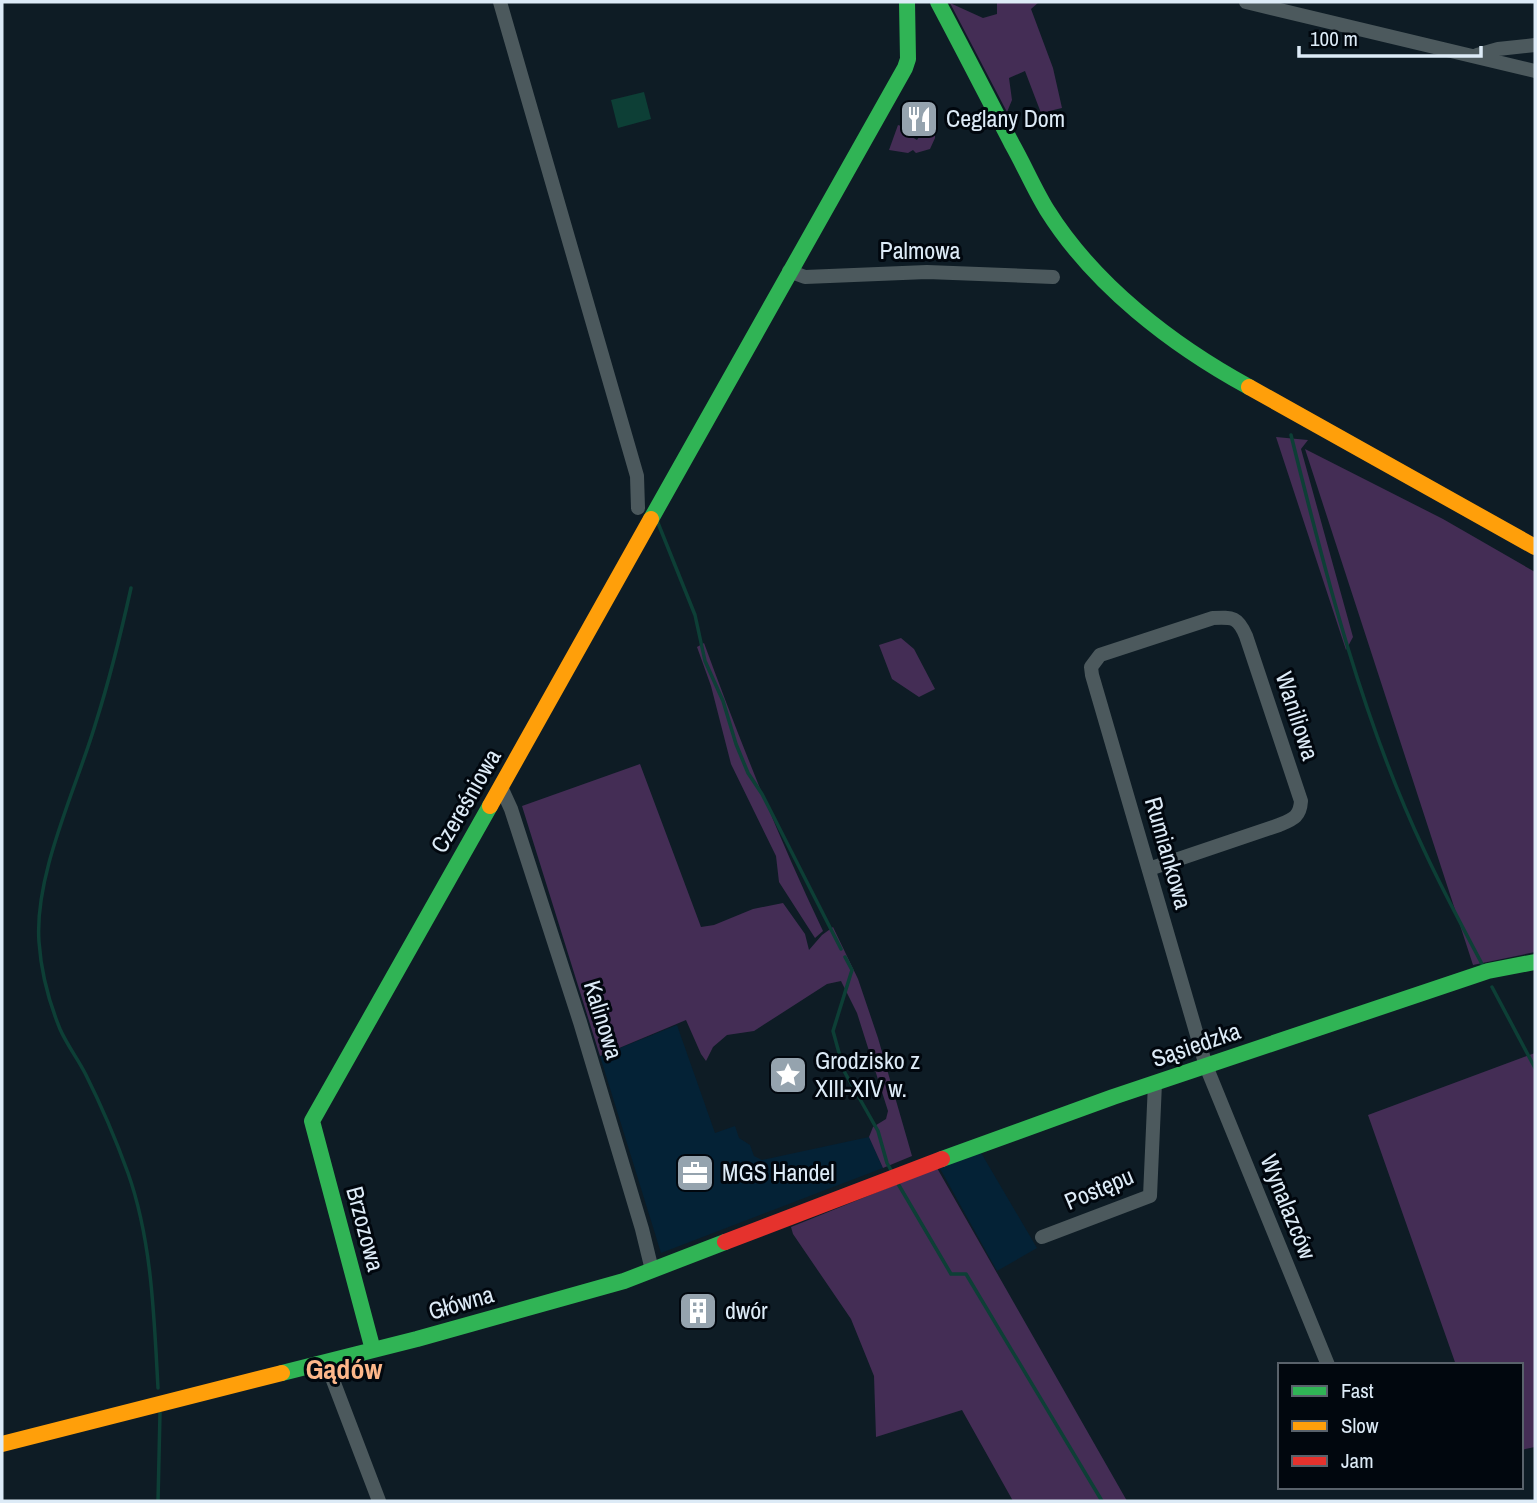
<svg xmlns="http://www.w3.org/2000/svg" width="1537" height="1503" viewBox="0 0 1537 1503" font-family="'Archivo Narrow',sans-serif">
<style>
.built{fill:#042236}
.green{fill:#442d55}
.water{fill:#0d3f36}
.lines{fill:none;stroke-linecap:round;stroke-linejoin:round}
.stream{stroke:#0d3f36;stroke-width:3.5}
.street{stroke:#4c595d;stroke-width:14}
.fast{stroke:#30b455;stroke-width:16}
.slow{stroke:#ff9f0a;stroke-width:16}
.jam{stroke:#e5322d;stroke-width:16}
.labels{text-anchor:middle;stroke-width:6;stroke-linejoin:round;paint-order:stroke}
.poi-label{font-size:24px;fill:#ddebf7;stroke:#01070e;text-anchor:start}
.street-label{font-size:24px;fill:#ddebf7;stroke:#01070e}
.quarter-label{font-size:28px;font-weight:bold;fill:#fdb78a;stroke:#01070e}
</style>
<rect width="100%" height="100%" fill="#0e1c25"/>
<path class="built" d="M677,1025L715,1133L735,1126L739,1138L750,1145L754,1156L762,1160L869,1137L883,1168L661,1253L600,1056Z
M980,1151L1037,1248L997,1271L938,1165Z"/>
<path class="green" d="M997,2H1039L1031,9L1053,68L1062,108L1041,113L1025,71L1009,78L1012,100L1007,112L950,3L983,18L997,14Z
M898,125L901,126L900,130L917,140L924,129L935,133V138L930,149L916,153L913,150L908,153L889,150Z
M1276,437L1308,440L1301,449L1353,637L1346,650Z
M1305,449L1443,519L1535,572V952L1473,965Z
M901,638L914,649L935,689L919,697L892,679L879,645Z
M704,643C740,741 778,837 823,931L815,938L779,882L776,856L731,764L711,686L697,647Z
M640,764L701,927L714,925L753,909L783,903L805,934L809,950L822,935L833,927L858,979L878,1038L912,1156L883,1168L869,1137L873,1127L886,1119L888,1111L857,1013L841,981L827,984L754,1031L727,1035L713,1047L706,1061L701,1054L686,1020L600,1056L522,806Z
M1535,1053V1447L1521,1450V1365H1456L1368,1115Z
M937,1168L1127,1501H1013L962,1410L876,1437L874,1376L851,1319L793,1234L791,1227Z"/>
<path class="water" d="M644,92L651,119L618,128L611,100Z"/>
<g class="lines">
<path class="stream" d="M1291,435C1326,576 1362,719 1424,850C1442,889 1462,926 1482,964
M658,523L695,615L705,661L723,701L736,744L748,773L762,794L841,949
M131,588C121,633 110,678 96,722C77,787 34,874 39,942C41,971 49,1002 60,1029C67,1045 78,1059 86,1075C102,1107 116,1140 128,1173C152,1241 154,1316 158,1388
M845,957L852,970L833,1031L844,1071L878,1131L887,1163L892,1172
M1492,987L1535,1068
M897,1182L951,1274H966L1102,1501
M158,1501L160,1413"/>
<path class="street" d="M500,2L637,476L638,508
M1246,2L1535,71
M1477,55L1498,49L1535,45
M789,271L805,277L927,272L1053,277
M501,787L511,809L580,1022L642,1229L652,1270
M1149,869L1279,825C1293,819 1300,817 1301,801L1246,636C1238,617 1233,617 1213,618L1100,655L1091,667L1092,675L1206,1066L1328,1365
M1042,1237L1150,1196L1155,1083
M326,1362L379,1501"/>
<path class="fast" d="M938,2C963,49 987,96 1012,144C1024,165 1034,189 1047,210C1094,285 1172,345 1249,387
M651,519L905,68L908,59L907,2
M942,1159L1113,1097L1488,971L1535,962
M373,1350L312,1121L490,806
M282,1373L417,1339L624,1281L725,1242"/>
<path class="slow" d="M1249,387L1535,547
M490,806L651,519
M2,1444L282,1373"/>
<path class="jam" d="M725,1242L942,1159"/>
</g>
<defs>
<symbol id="restaurant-square" viewBox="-11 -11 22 22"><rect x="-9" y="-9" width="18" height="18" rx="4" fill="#95a3ae" stroke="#01070e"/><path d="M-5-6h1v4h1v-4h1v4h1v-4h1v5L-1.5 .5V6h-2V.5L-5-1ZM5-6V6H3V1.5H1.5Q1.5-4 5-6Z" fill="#fff"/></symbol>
<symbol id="sight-square" viewBox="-11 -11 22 22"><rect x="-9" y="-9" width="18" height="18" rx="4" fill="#95a3ae" stroke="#01070e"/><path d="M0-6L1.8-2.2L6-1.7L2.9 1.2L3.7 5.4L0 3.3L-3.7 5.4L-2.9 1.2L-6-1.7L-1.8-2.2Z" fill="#fff"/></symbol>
<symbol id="office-square" viewBox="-11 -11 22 22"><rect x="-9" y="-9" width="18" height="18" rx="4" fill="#95a3ae" stroke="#01070e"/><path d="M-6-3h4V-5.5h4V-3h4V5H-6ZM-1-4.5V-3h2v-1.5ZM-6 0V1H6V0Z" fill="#fff"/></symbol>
<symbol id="building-square" viewBox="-11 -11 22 22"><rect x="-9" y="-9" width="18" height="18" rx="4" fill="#95a3ae" stroke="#01070e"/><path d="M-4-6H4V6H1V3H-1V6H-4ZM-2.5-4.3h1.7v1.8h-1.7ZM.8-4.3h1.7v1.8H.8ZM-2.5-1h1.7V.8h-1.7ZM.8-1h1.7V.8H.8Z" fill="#fff"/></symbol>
</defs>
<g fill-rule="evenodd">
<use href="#restaurant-square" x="897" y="97" width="44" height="44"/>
<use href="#sight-square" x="766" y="1053" width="44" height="44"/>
<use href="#office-square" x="673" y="1151" width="44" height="44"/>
<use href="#building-square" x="676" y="1289" width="44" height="44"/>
</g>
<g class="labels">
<g class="poi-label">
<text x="946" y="127">Ceglany Dom</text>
<text x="815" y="1069">Grodzisko z<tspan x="815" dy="28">XIII-XIV w.</tspan></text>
<text x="722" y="1181">MGS Handel</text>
<text x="725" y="1319">dwór</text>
</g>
<g class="street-label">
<text x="920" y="259">Palmowa</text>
<text transform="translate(1297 716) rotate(72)" y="8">Waniliowa</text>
<text transform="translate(466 801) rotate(-60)" y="8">Czereśniowa</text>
<text transform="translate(1168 853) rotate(74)" y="8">Rumiankowa</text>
<text transform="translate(603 1020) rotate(73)" y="8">Kalinowa</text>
<text transform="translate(1196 1045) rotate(-19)" y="8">Sąsiedzka</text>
<text transform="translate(1099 1189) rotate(-23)" y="8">Postępu</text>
<text transform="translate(1288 1207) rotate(68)" y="8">Wynalazców</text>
<text transform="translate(365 1229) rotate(75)" y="8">Brzozowa</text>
<text transform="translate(461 1303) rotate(-16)" y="8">Główna</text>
</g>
<g class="quarter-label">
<text x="344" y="1379">Gądów</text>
</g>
</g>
<rect width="1537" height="1503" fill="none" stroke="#ddebf7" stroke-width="7"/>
<rect x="1278" y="1363" width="245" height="126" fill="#01070e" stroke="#59626b" stroke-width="2"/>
<rect x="1292" y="1386" width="35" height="10" fill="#30b455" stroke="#59626b" stroke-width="2"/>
<text x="1341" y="1398" font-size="21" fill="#ddebf7">Fast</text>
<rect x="1292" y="1421" width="35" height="10" fill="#ff9f0a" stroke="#59626b" stroke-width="2"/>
<text x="1341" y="1433" font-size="21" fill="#ddebf7">Slow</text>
<rect x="1292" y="1456" width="35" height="10" fill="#e5322d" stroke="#59626b" stroke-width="2"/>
<text x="1341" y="1468" font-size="21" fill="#ddebf7">Jam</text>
<path d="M1299 46v10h182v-10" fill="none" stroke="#ddebf7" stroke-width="3.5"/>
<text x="1310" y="46" font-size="21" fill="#ddebf7" stroke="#01070e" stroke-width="5" paint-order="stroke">100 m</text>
</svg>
